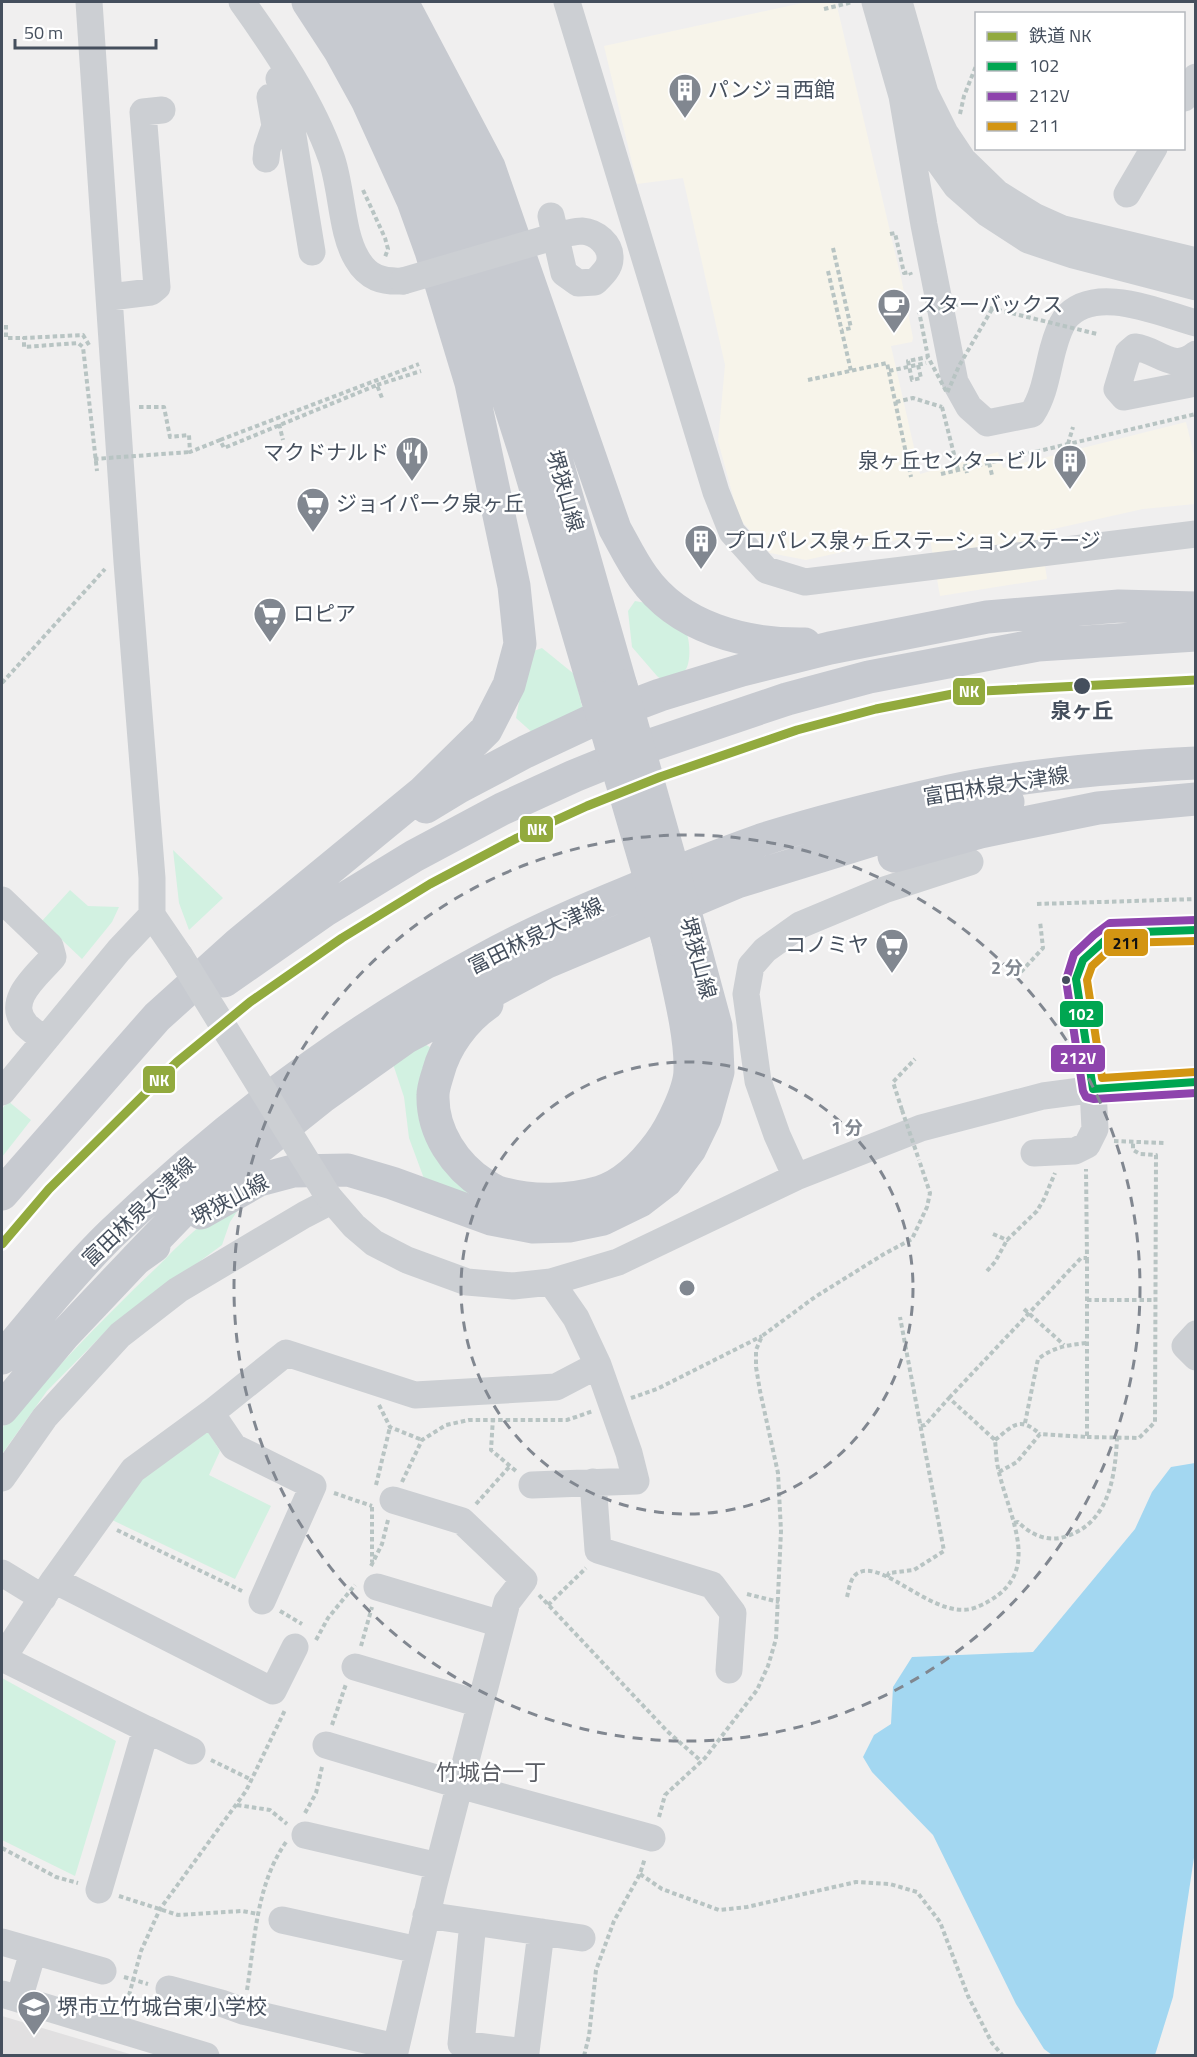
<svg xmlns="http://www.w3.org/2000/svg" width="1197" height="2057" viewBox="0 0 1197 2057" font-family="'Titillium Web','Noto Sans JP',sans-serif">
<style>
.commercial{fill:#f7f4ea}
.education{fill:#e1e0e1}
.green{fill:#d2f1e1}
.water{fill:#a3d7f1}
.lines{fill:none;stroke-linecap:round;stroke-linejoin:round}
.path{stroke:#b8c4c3;stroke-width:4;stroke-dasharray:4.5 3;stroke-linecap:butt}
.minor{stroke:#cccfd3;stroke-width:27}
.major{stroke:#c7cad0;stroke-width:33}
.path-bridge{stroke:#b8c4c3;stroke-width:4;stroke-dasharray:4.5 3;stroke-linecap:butt}
.minor-bridge{stroke:#cccfd3;stroke-width:27}
.major-bridge{stroke:#c7cad0;stroke-width:33}
.bus-1-casing{stroke:#fff;stroke-width:12}
.bus-2-casing{stroke:#fff;stroke-width:12}
.bus-3-casing{stroke:#fff;stroke-width:12}
.bus-1{stroke:#00a651;stroke-width:8}
.bus-2{stroke:#8e44ad;stroke-width:8}
.bus-3{stroke:#d39513;stroke-width:8}
.rail-1-casing{stroke:#fff;stroke-width:14}
.rail-1{stroke:#92aa3e;stroke-width:9}
.ring{fill:none;stroke:#818790;stroke-width:3;stroke-dasharray:10 8}
.stop-dot{fill:#454f5d;stroke:#fff;stroke-width:2}
.labels{text-anchor:middle;stroke-width:5;stroke-linejoin:round;paint-order:stroke}
.poi-label{font-size:21px;fill:#454f5d;stroke:#fff;text-anchor:start}
.street-label{font-size:21px;fill:#454f5d;stroke:#fff}
.stop-label{font-size:21px;font-weight:bold;fill:#454f5d;stroke:#fff}
.neighbourhood-label{font-size:22px;fill:#5a5d64;stroke:#fff}
.centre{fill:#818790;stroke:#fff;stroke-width:3}
.ring-label{font-size:18px;text-anchor:middle;font-weight:bold;fill:#818790;stroke:#fff;stroke-width:5;stroke-linejoin:round;paint-order:stroke}
.line-badge{stroke:#fff;stroke-width:2}
.badge-label{font-size:16px;text-anchor:middle;font-weight:bold;fill:#fff}
.pale-badge-label{font-size:16px;text-anchor:middle;font-weight:bold;fill:#111}
</style>
<rect width="100%" height="100%" fill="#f0efef"/>
<path class="commercial" d="M807,2H836L902,282L913,338L912,342L891,346L920,474L998,452L1003,468L1186,422L1195,459V504L1143,509L1040,532L1047,579L940,596L929,533L806,560L770,553L739,518L718,441L725,365L683,178L637,184L604,46Z"/>
<path class="education" d="M2,2016L133,2055H2Z"/>
<path class="green" d="M635,601L646,603L686,632C690,640 691,661 686,669C684,673 678,677 675,681L662,680L657,676L632,647L628,611Z
M542,648L574,674L584,714L535,735L516,718L528,653Z
M173,850L223,898L189,930L179,903Z
M70,890L88,906L119,907L112,922L82,959L42,921Z
M422,1042L434,1050L430,1066L482,1199L426,1184L409,1138L404,1097L391,1058Z
M8,1101L31,1120L2,1157V1109Z
M242,1204L230,1222L222,1245L109,1328L47,1391L2,1454V1428C52,1373 101,1320 155,1269C180,1245 207,1212 242,1204Z
M204,1425L220,1451L209,1475L271,1506L235,1579L108,1518L137,1474Z
M2,1678L116,1741L75,1876L2,1840Z"/>
<path class="water" d="M1195,1463V1851L1173,1997L1155,2055H1052L1044,2049L1016,2004L933,1835L872,1772L863,1757L874,1735L891,1724L893,1687L912,1657L1033,1652L1135,1529L1152,1492L1171,1467Z"/>
<g class="lines">
<path class="path" d="M824,9L853,2
M960,114L964,96L976,66
M363,190L385,238L388,249L385,257
M890,234L895,233L904,273L910,272L911,275
M833,248L851,328L842,330
M828,271L851,371
M6,325V338H24
M89,345L83,335L24,338V347L78,343L83,347L97,471
M889,371L926,363
M808,380L887,363L911,477
M377,385L421,371
M896,402L913,398L942,407
M139,407H164L170,437L189,435L190,452L220,440L224,448L377,385L382,398
M942,407L958,470
M279,424L283,440
M220,440L419,364
M1068,444L1073,427
M989,463L992,475
M965,464L967,473
M2,683L105,569
M1037,904L1196,899
M1021,972L1043,948L1040,921
M902,1110L893,1082L915,1059
M1114,1141L1164,1143
M993,1234L1007,1240L1037,1211L1044,1199L1055,1173
M987,1271L995,1262L1007,1240
M1087,1300H1155
M1024,1309L1064,1345
M631,1398L657,1389L762,1336
M949,1398L1081,1258H1087L1086,1169
M379,1405L390,1427L422,1440
M493,1418L491,1450L516,1471
M1025,1423L1038,1359C1054,1347 1067,1345 1087,1343
M1087,1437L1139,1438L1155,1422L1156,1155L1140,1154L1133,1150V1142
M995,1440C1014,1425 1019,1416 1040,1434
M999,1472L1017,1462L1040,1434L1087,1437V1258
M402,1482L422,1440L446,1425L469,1420H567L593,1411
M376,1485L390,1427
M334,1493L372,1506
M476,1504L510,1466
M372,1507V1562
M1014,1523L1018,1522C1029,1533 1044,1541 1060,1538C1108,1527 1115,1480 1117,1438
M117,1530L242,1591
M371,1566L382,1544L388,1520
M887,1577L889,1573L914,1570L944,1551L900,1317
M747,1594L779,1602
M539,1595L667,1731L701,1761
M847,1597C849,1590 850,1577 858,1573C884,1558 937,1624 977,1607C1048,1577 1009,1520 998,1468C996,1459 996,1449 995,1440L949,1398L925,1425L920,1426
M548,1605L586,1568
M280,1611L302,1624
M316,1640L328,1618L355,1585
M361,1646L372,1607
M332,1725L346,1684
M211,1760L252,1780
M237,1805L270,1810L287,1824
M305,1813L316,1793L322,1767
M659,1817L665,1795L705,1758L757,1690L768,1666L776,1639L781,1531L778,1473L760,1391L756,1367V1350L762,1336L815,1297L884,1254L912,1239L927,1207L930,1193L919,1160
M2,1848L56,1877L78,1883
M640,1874L662,1889L719,1910L747,1907L856,1882L890,1884L917,1892L940,1922L968,1996L992,2043L1003,2056
M119,1896L178,1915L242,1911L258,1914
M124,1977L148,1984
M247,1990C255,1940 256,1885 286,1842
M125,2010L141,1951L160,1909L246,1791L285,1710
M584,2056L589,2036L596,1970L614,1921L640,1874L645,1858"/>
<path class="minor" d="M89,2L127,562L152,878V915L180,956
M242,2C275,48 312,103 331,157C342,187 341,233 357,259C368,278 382,282 403,281
M567,2L716,492L732,532L766,570L805,582L1196,534
M875,2L902,96L931,151L956,186L988,214L1028,240L1073,255L1196,287
M899,2L925,93L945,133L963,160L997,193L1034,216L1063,229L1196,261
M279,79L285,87L312,252
M902,96L924,225L955,382L969,407L987,423L1032,414C1045,394 1047,371 1053,349C1056,338 1059,328 1065,319C1094,283 1159,313 1196,323
M1184,98L1196,77
M266,159L267,149L275,126L270,97
M1127,194L1154,148
M110,297L151,292L157,287L143,112L162,110
M1196,354C1173,373 1159,350 1135,347L1128,353L1117,389L1124,397L1196,383
M2,900L50,946L53,957C38,975 4,1000 26,1025C31,1030 38,1035 45,1040
M2,1092L119,950L152,915
M1034,1153L1075,1151L1087,1145L1095,1129L1093,1089L1076,979L1083,960L1100,943L1113,933L1196,930
M796,1177L777,1135L758,1081L746,994L751,966L765,950L800,925L884,890L970,862
M328,1196L354,1226L374,1243L407,1260L467,1282L513,1286L551,1282L618,1262L796,1177L921,1128L1043,1096L1126,1085L1196,1082
M1196,1334L1185,1346L1196,1357
M211,1413L234,1447L313,1486L262,1601
M2,1478L45,1417L120,1335L178,1290L304,1215L331,1201
M593,1482L598,1550L712,1585L733,1613L729,1670
M532,1485L636,1481L629,1453L598,1365L576,1318L551,1282
M393,1500L462,1521L524,1580L507,1602L434,1884L394,2056
M2,1573L43,1598
M54,1580L273,1691L295,1647
M377,1587L501,1624
M2,1658L146,1729L99,1890
M2,1659L54,1580L133,1470L211,1413L286,1353L415,1395L556,1387L598,1365
M355,1667L480,1704
M146,1729L192,1751
M326,1745L459,1785L652,1838
M305,1835L438,1866
M426,1915L582,1938
M282,1920L418,1950
M473,1922L461,2044L526,2052L541,1932
M2,1942L103,1971
M169,1989L221,2003L243,2011L395,2047
M2,1994L206,2056
M19,1999L33,1952"/>
<path class="major" d="M340,2L442,193L527,459L597,697
M371,2L414,77L467,182L554,452L621,686
M402,2L489,167L615,529C624,545 632,562 643,577C679,628 745,645 805,644
M426,807L459,787L525,752L591,721L660,695L742,670L830,648L987,617L1119,606L1196,608
M894,856L980,832L1098,808L1196,799
M224,981L324,911L414,856L502,809L574,776L648,746L787,699L869,677L1038,645L1196,635
M487,1004C464,1020 445,1046 438,1073C436,1080 433,1088 433,1095C432,1132 455,1166 485,1185C490,1188 496,1192 501,1193C532,1202 569,1201 600,1192C624,1185 644,1164 659,1144C671,1128 690,1090 690,1070C691,1032 676,979 668,940
M2,1194L157,1017L238,944L423,792L486,730L509,685L520,644L514,586L471,383L431,251L413,201L367,100L340,51L308,2
M201,1213L259,1180L293,1171L348,1170L392,1183L491,1219L533,1227L569,1226L603,1219L640,1201L666,1181L690,1149L705,1118L718,1072L716,1026L690,930
M136,1259L193,1200L322,1097L405,1038L547,962L737,882L960,813L1008,802
M2,1358C37,1317 72,1272 111,1234C222,1128 347,1032 482,960C529,934 577,913 626,893C671,874 716,856 761,840C822,820 886,805 949,791C1029,774 1113,767 1196,763
M2,1409L64,1335L136,1259L154,1246"/>
<path class="path-bridge" d="M992,309L959,366L947,393L928,357L919,311L970,303L1097,334
M918,365L921,378L912,380L908,361L928,357
M94,459L190,452
M941,474L1196,414
M902,1110L919,1160"/>
<path class="minor-bridge" d="M403,281L563,234C569,233 576,231 582,231C596,232 611,244 610,259C610,268 601,276 595,282L578,283L564,273L551,216
M180,956L328,1196"/>
<path class="major-bridge" d="M621,686L690,930
M597,697L668,940"/>
<defs>
<path id="bus-1" d="M1196,930L1113,933L1083,960L1076,979L1093,1089L1196,1082"/>
<path id="bus-2" d="M1196,920L1110,923L1094,935L1074,954L1066,980L1083,1091L1086,1097L1094,1099L1196,1093"/>
<path id="bus-3" d="M1195,1072L1102,1078L1087,980L1092,966L1117,943L1196,941"/>
</defs>
<use href="#bus-1" class="bus-1-casing"/>
<use href="#bus-2" class="bus-2-casing"/>
<use href="#bus-3" class="bus-3-casing"/>
<use href="#bus-1" class="bus-1"/>
<use href="#bus-2" class="bus-2"/>
<use href="#bus-3" class="bus-3"/>
<defs>
<path id="rail-1" d="M2,1244L49,1189L177,1062L250,1002L342,938L430,884L517,838L587,806L660,777L797,730L876,709L963,692L1196,680"/>
</defs>
<use href="#rail-1" class="rail-1-casing"/>
<use href="#rail-1" class="rail-1"/>
</g>
<g class="ring">
<circle cx="687" cy="1288" r="226"/>
<circle cx="687" cy="1288" r="453"/>
</g>
<defs>
<symbol id="building-pin" viewBox="-11 -11 22 30"><path d="M0 17L-7.5 6A9.5 9.5 0 1 1 7.5 6Z" fill="#818790" stroke="#fff"/><path d="M-4-6H4V6H1V3H-1V6H-4ZM-2.5-4.3h1.7v1.8h-1.7ZM.8-4.3h1.7v1.8H.8ZM-2.5-1h1.7V.8h-1.7ZM.8-1h1.7V.8H.8Z" fill="#fff"/></symbol>
<symbol id="cafe-pin" viewBox="-11 -11 22 30"><path d="M0 17L-7.5 6A9.5 9.5 0 1 1 7.5 6Z" fill="#818790" stroke="#fff"/><path d="M-5.5-4.5H6V0H3Q3 3.5 0 3.5H-2.5Q-5.5 3.5-5.5 0ZM3-3.2v2h1.7v-2ZM-6 4.5H4V6H-6Z" fill="#fff"/></symbol>
<symbol id="restaurant-pin" viewBox="-11 -11 22 30"><path d="M0 17L-7.5 6A9.5 9.5 0 1 1 7.5 6Z" fill="#818790" stroke="#fff"/><path d="M-5-6h1v4h1v-4h1v4h1v-4h1v5L-1.5 .5V6h-2V.5L-5-1ZM5-6V6H3V1.5H1.5Q1.5-4 5-6Z" fill="#fff"/></symbol>
<symbol id="supermarket-pin" viewBox="-11 -11 22 30"><path d="M0 17L-7.5 6A9.5 9.5 0 1 1 7.5 6Z" fill="#818790" stroke="#fff"/><path d="M-6-5.5h2.5l.6 2H6L4.5 2H-2.5L-4.4-4H-6ZM-1.5 3.2a1.3 1.3 0 1 0 .1 0ZM3 3.2a1.3 1.3 0 1 0 .1 0Z" fill="#fff"/></symbol>
<symbol id="school-pin" viewBox="-11 -11 22 30"><path d="M0 17L-7.5 6A9.5 9.5 0 1 1 7.5 6Z" fill="#818790" stroke="#fff"/><path d="M0-5L7-2L0 1L-7-2ZM-4 1L0 2.5L4 1V4Q0 6-4 4Z" fill="#fff"/></symbol>
</defs>
<g fill-rule="evenodd">
<use href="#building-pin" x="666" y="71" width="38" height="52"/>
<use href="#cafe-pin" x="875" y="286" width="38" height="52"/>
<use href="#restaurant-pin" x="393" y="434" width="38" height="52"/>
<use href="#building-pin" x="1051" y="442" width="38" height="52"/>
<use href="#supermarket-pin" x="294" y="485" width="38" height="52"/>
<use href="#building-pin" x="682" y="522" width="38" height="52"/>
<use href="#supermarket-pin" x="251" y="595" width="38" height="52"/>
<use href="#supermarket-pin" x="873" y="926" width="38" height="52"/>
<use href="#school-pin" x="15" y="1988" width="38" height="52"/>
</g>
<g class="stop-dot">
<circle cx="1082" cy="686" r="9"/>
<circle cx="1066" cy="980" r="5"/>
</g>
<g class="labels">
<g class="poi-label">
<text x="708" y="97">パンジョ西館</text>
<text x="917" y="312">スターバックス</text>
<text x="389" y="460" text-anchor="end">マクドナルド</text>
<text x="1047" y="468" text-anchor="end">泉ヶ丘センタービル</text>
<text x="336" y="511">ジョイパーク泉ヶ丘</text>
<text x="724" y="548">プロパレス泉ヶ丘ステーションステージ</text>
<text x="293" y="621">ロピア</text>
<text x="869" y="952" text-anchor="end">コノミヤ</text>
<text x="57" y="2014">堺市立竹城台東小学校</text>
</g>
<g class="street-label">
<text transform="translate(565 491) rotate(74)" y="7">堺狭山線</text>
<text transform="translate(996 786) rotate(-9)" y="7">富田林泉大津線</text>
<text transform="translate(536 936) rotate(-26)" y="7">富田林泉大津線</text>
<text transform="translate(698 958) rotate(75)" y="7">堺狭山線</text>
<text transform="translate(230 1200) rotate(-28)" y="7">堺狭山線</text>
<text transform="translate(139 1212) rotate(-44)" y="7">富田林泉大津線</text>
</g>
<g class="stop-label">
<text x="1082" y="718">泉ヶ丘</text>
</g>
<g class="neighbourhood-label">
<text x="491" y="1780">竹城台一丁</text>
</g>
</g>
<circle cx="687" cy="1288" r="9" class="centre"/>
<g class="ring-label">
<text x="1007" y="974">2 分</text>
<text x="847" y="1134">1 分</text>
</g>
<g class="line-badge">
<rect x="952" y="677" width="34" height="29" rx="6" fill="#92aa3e"/>
<rect x="519" y="815" width="35" height="28" rx="6" fill="#92aa3e"/>
<rect x="1103" y="928" width="46" height="29" rx="6" fill="#d39513"/>
<rect x="1059" y="1000" width="45" height="28" rx="6" fill="#00a651"/>
<rect x="1050" y="1044" width="56" height="29" rx="6" fill="#8e44ad"/>
<rect x="142" y="1065" width="34" height="29" rx="6" fill="#92aa3e"/>
</g>
<g class="badge-label">
<text x="969" y="697">NK</text>
<text x="537" y="835">NK</text>
<text x="1081" y="1020">102</text>
<text x="1078" y="1064">212V</text>
<text x="159" y="1086">NK</text>
</g>
<g class="pale-badge-label">
<text x="1126" y="949">211</text>
</g>
<rect width="1197" height="2057" fill="none" stroke="#454f5d" stroke-width="6"/>
<rect x="975" y="12" width="210" height="138" fill="#ffffff" stroke="#b5b9be" stroke-width="1.5"/>
<rect x="987" y="32" width="30" height="9" fill="#92aa3e" stroke="#b5b9be" stroke-width="1.5"/>
<text x="1029" y="42" font-size="18" fill="#454f5d">鉄道 NK</text>
<rect x="987" y="62" width="30" height="9" fill="#00a651" stroke="#b5b9be" stroke-width="1.5"/>
<text x="1029" y="72" font-size="18" fill="#454f5d">102</text>
<rect x="987" y="92" width="30" height="9" fill="#8e44ad" stroke="#b5b9be" stroke-width="1.5"/>
<text x="1029" y="102" font-size="18" fill="#454f5d">212V</text>
<rect x="987" y="122" width="30" height="9" fill="#d39513" stroke="#b5b9be" stroke-width="1.5"/>
<text x="1029" y="132" font-size="18" fill="#454f5d">211</text>
<path d="M15 39v9h141v-9" fill="none" stroke="#454f5d" stroke-width="3"/>
<text x="24" y="39" font-size="18" fill="#454f5d" stroke="#ffffff" stroke-width="4.5" paint-order="stroke">50 m</text>
</svg>
